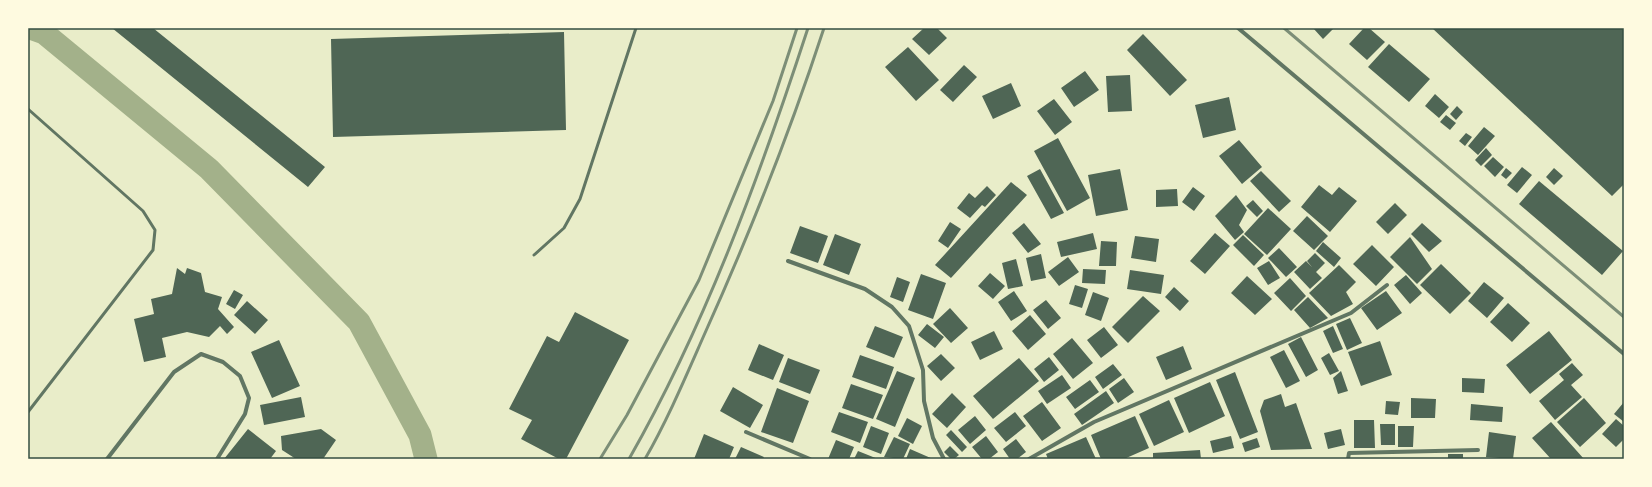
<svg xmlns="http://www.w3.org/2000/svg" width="1652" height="487" viewBox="0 0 1652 487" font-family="'Exo 2',sans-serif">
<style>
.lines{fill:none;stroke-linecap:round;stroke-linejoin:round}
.canal{stroke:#a3b18a;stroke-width:23}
.building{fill:#4f6655}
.service{stroke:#617663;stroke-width:3}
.minor{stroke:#617663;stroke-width:4}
.rail{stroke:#7c8e77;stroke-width:3}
.neatline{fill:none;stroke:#344e41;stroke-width:1.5}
</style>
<rect width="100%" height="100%" fill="#e9edc9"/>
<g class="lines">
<path class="canal" d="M30,28L44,33L209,169L359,322L420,435L426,459"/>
</g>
<path class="building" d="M112,28H153L325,167L308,187Z
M924,28H937L947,38L929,55L912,39Z
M1313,28H1334L1323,39Z
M1364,28H1369L1385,42L1367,60L1349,44Z
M1432,28H1624V184L1612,196Z
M564,32L566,130L333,137L331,39Z
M1143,34L1187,80L1170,96L1127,50Z
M1389,44L1430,79L1409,102L1368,67Z
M908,47L939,80L916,101L885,67Z
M964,65L977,77L953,102L940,90Z
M1085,71L1099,90L1074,107L1061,88Z
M1130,75L1132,111L1108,112L1106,76Z
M1011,83L1021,106L993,119L982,96Z
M1435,94L1449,107L1439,118L1425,106Z
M1229,97L1236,130L1203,138L1195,105Z
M1054,99L1072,122L1055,135L1037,111Z
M1457,106L1463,112L1456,120L1450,114Z
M1446,115L1456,123L1450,130L1440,122Z
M1484,127L1495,136L1478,155L1468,146Z
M1466,133L1472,137L1465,146L1459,141Z
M1058,138L1090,198L1067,211L1034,151Z
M1239,140L1262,167L1242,184L1219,156Z
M1486,148L1492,155L1481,166L1475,160Z
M1493,157L1504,167L1495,177L1484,166Z
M1522,167L1532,175L1517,193L1507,185Z
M1506,168L1512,173L1506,179L1501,175Z
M1554,168L1563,176L1554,185L1546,177Z
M1040,169L1064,213L1051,219L1027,176Z
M1120,169L1128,210L1096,216L1088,175Z
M1261,171L1291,201L1279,212L1250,181Z
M1539,181L1623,251L1602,275L1519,204Z
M1011,182L1027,195L951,278L935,265Z
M1319,185L1332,195L1339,187L1357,201L1330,232L1301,207Z
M987,186L996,195L985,207L982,205L970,218L957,208L969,193L975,198Z
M1193,187L1205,196L1194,211L1182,202Z
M1177,189L1178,206L1156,207V190Z
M1236,195L1247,210L1239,225L1244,232L1235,240L1215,216Z
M1253,200L1263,211L1257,217L1246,206Z
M1395,203L1407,215L1388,234L1376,222Z
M1268,208L1291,229L1267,255L1244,234Z
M1307,216L1328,236L1314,250L1293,231Z
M950,222L961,229L948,248L938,241Z
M1024,223L1041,244L1028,253L1012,233Z
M1422,223L1442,241L1429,252L1411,234Z
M800,226L828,236L818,263L790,253Z
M1093,233L1097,249L1061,257L1057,242Z
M1215,233L1230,246L1205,274L1190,261Z
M835,234L861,244L849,275L823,265Z
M1243,235L1264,255L1254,266L1233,245Z
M1135,236L1159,239L1156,262L1131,258Z
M1410,237L1432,269L1417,284L1390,257Z
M1101,241L1117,242L1116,266H1099Z
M1323,242L1341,258L1334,267L1316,251Z
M1372,245L1394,267L1376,286L1353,264Z
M1279,248L1297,267L1286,277L1268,258Z
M1315,253L1325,263L1316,272L1322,278L1310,289L1294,272L1306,261L1312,267L1307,261Z
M1041,254L1046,278L1031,281L1026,258Z
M1068,257L1079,272L1059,286L1048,272Z
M1016,259L1023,286L1008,289L1002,263Z
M1269,261L1280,278L1268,285L1257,268Z
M1441,264L1471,293L1450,314L1420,285Z
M1339,265L1356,282L1346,292L1353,304L1331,316L1309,293Z
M177,268L185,274L187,268L201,273L205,292L222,297L218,309L234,327L227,334L220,326L209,337L187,332L162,338L166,357L144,362L134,319L154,314L151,299L172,294Z
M1083,269L1106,270L1105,284L1082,283Z
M1130,270L1164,275L1161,294L1127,289Z
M990,273L1005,286L993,299L978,286Z
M921,274L946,283L933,319L908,310Z
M1406,275L1422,293L1410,304L1394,285Z
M1247,276L1272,299L1255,315L1231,293Z
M897,277L910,282L903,302L890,297Z
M1290,278L1306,296L1291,311L1274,293Z
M1484,282L1504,298L1487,318L1468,301Z
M1075,285L1088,289L1082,308L1069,304Z
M1174,287L1189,301L1180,311L1165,297Z
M234,290L243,295L235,309L226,304Z
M1014,291L1027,311L1011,321L998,302Z
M1386,291L1402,313L1377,330L1361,308Z
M1093,292L1109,298L1101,321L1085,315Z
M1143,296L1160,311L1128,343L1112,327Z
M1308,297L1328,318L1310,328L1294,310Z
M1046,300L1061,318L1048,329L1033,310Z
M247,301L268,320L255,334L234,315Z
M1508,303L1530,323L1512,342L1490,322Z
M950,308L968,328L951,343L933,324Z
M575,312L629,340L566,459H559L521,439L532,420L509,409L547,336L559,342Z
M1030,315L1046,334L1028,350L1012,331Z
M1350,318L1362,343L1347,350L1336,324Z
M927,324L944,337L935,348L918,335Z
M875,326L903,337L894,358L866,347Z
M1333,326L1343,349L1333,353L1323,331Z
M1104,327L1118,345L1101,358L1087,340Z
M994,331L1003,349L980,360L971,342Z
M1549,331L1572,360L1530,394L1506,365Z
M1301,337L1318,370L1306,377L1288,344Z
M1072,338L1093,363L1073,379L1053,354Z
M279,340L300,386L272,398L251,352Z
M1380,341L1392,375L1361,386L1348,352Z
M759,344L784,355L773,380L748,370Z
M1183,346L1192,369L1166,380L1156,357Z
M1284,350L1300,381L1286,388L1270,357Z
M1329,353L1339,371L1330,375L1321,358Z
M941,354L955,368L941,381L927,366Z
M860,355L894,367L886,389L852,377Z
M1049,357L1059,370L1044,382L1034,369Z
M788,358L820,370L810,394L779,382Z
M1019,358L1039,381L993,419L973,396Z
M1572,363L1583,375L1571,385L1582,397L1555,420L1539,401L1564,380L1559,374Z
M1113,364L1122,375L1103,389L1095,377Z
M897,371L915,378L895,427L876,419Z
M1341,371L1348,391L1338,394L1333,378Z
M1235,372L1258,432L1240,439L1216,380Z
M1062,375L1071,388L1047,404L1038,391Z
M1124,378L1134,392L1118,403L1109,389Z
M1462,378L1485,379L1484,393L1462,392Z
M1090,380L1099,392L1075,409L1066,397Z
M1210,382L1225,416L1189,433L1174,398Z
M851,384L883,395L873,419L842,408Z
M733,387L763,405L750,428L720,411Z
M777,388L809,401L793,443L761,432Z
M1106,391L1114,403L1082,425L1074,414Z
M952,393L966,407L947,428L932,414Z
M1281,394L1285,407L1296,403L1312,449L1271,450L1260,411L1264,400Z
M301,397L305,417L264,425L260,405Z
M1411,398L1436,399L1435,418H1411Z
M1584,398L1606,423L1580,447L1557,422Z
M1169,400L1184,432L1154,446L1139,414Z
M1386,401L1400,402L1398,415L1385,414Z
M1042,402L1061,428L1042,441L1023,416Z
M1624,402V422L1614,414Z
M1471,404L1503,407L1502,422L1470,420Z
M839,412L868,422L860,443L831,432Z
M1015,412L1026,426L1006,442L994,428Z
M975,416L986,430L970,444L958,430Z
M1135,416L1149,448L1124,459H1101L1091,435Z
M907,418L922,426L913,444L898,436Z
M1616,419L1624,426V439L1616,447L1602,434Z
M1354,420H1374L1375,448H1354Z
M1551,422L1584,459H1551L1532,438Z
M1380,424H1395V445H1381Z
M871,426L889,433L881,454L863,447Z
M1398,426H1414L1413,447H1398Z
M248,429L276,451L270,459H224Z
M321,429L336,440L323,459H296L282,450L281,436Z
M1341,429L1345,445L1328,449L1324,433Z
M951,430L967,447L962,452L946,435Z
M1489,432L1516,436L1513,459L1486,457Z
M704,434L734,447L729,459H694Z
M986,436L998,452L989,459H982L972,447Z
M1231,436L1234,448L1213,453L1210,441Z
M894,437L910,444L903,459L884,457Z
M1086,437L1096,459H1048L1046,454Z
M1257,438L1260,447L1245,452L1242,443Z
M1016,439L1026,452L1017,459H1010L1003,449Z
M836,440L854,447L849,459H828Z
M950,446L959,455L954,459H951L944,452Z
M741,447L764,457L763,459H735Z
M910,449L933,459H906Z
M1200,450L1201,459H1153V453Z
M858,451L878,459H854Z
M1448,454H1463V459H1448Z
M1377,458H1393V459H1377Z"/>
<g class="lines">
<path class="service" d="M28,109L143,211L155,230L153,250L28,412
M534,255L564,228L580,199L636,28"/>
<path class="minor" d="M1238,28L1624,354
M788,261L865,289L892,307L909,326L923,370L924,401L933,438L944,459
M746,432L810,459
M107,459L174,372L201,354L223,362L240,376L249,398L245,414L217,459
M1029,459L1094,422L1351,313L1387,285
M1348,459L1349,453L1478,450"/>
<path class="rail" d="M1284,28L1624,317
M600,459L627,415L699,280L773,101L797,28
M629,459C706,324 760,175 808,28
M645,459C668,419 686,376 705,333C750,233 790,132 824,28"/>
</g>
<rect width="1652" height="487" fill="none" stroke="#fefae0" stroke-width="58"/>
<rect x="29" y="29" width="1594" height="429" class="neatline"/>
</svg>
